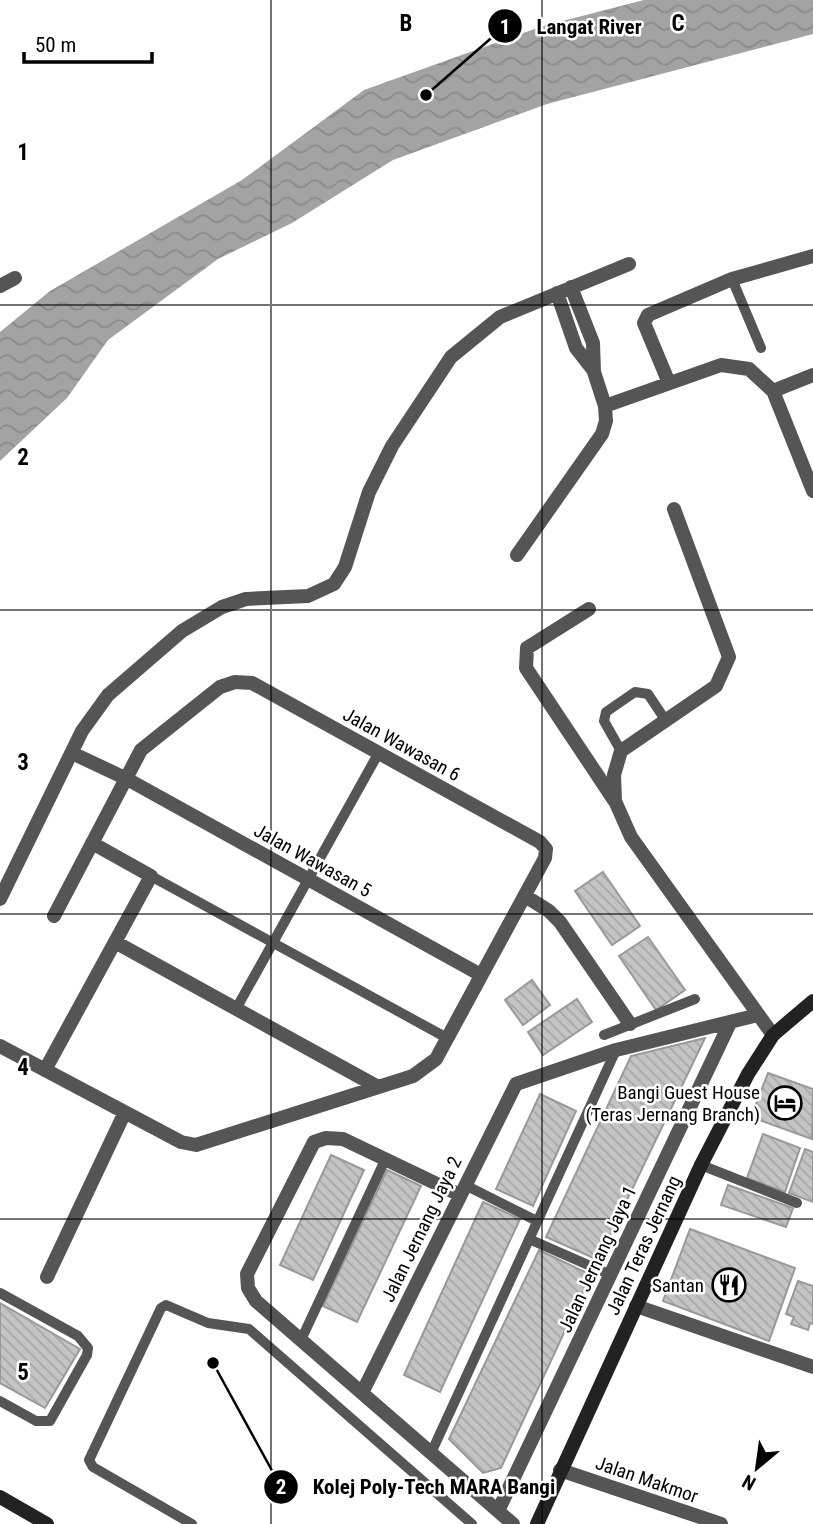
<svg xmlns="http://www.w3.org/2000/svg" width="813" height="1524" viewBox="0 0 813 1524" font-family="'Roboto Condensed',sans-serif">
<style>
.water{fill:url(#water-waves)}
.building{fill:url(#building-back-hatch);stroke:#999;stroke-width:2}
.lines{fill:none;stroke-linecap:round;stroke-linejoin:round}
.service{stroke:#555;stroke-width:10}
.minor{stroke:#555;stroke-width:14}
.secondary{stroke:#222;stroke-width:14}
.grid{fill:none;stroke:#000;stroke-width:2;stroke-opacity:0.55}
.labels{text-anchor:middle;stroke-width:5;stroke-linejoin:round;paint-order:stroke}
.street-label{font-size:19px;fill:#000;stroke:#fff}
.poi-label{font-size:19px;fill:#000;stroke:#fff;text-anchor:end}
.grid-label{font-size:23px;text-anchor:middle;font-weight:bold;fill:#000;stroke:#fff;stroke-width:5;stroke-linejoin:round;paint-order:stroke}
.leader{fill:none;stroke:#000;stroke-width:2.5}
.callout-dot{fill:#000;stroke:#fff;stroke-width:2.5}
.mark-label{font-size:21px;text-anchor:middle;font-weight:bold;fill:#fff}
.callout-label{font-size:21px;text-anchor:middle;font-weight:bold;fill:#000;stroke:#fff;stroke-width:5;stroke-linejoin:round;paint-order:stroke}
</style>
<defs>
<pattern id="water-waves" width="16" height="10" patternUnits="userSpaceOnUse" patternTransform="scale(1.75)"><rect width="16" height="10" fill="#a3a3a3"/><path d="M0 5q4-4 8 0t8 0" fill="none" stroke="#8b8b8b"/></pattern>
<pattern id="building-back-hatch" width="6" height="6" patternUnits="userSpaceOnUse" patternTransform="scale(1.75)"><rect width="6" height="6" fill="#c4c4c4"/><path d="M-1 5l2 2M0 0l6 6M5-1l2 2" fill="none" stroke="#a7a7a7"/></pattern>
</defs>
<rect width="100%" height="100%" fill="#fff"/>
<path class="water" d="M644,0H813V34L547,104L393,160L292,223L218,259L108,340L67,398L0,461V332L50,291L242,180L364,90L543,26Z"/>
<path class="building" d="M603,872L640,926L612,945L575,891Z
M648,937L685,990L656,1010L619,956Z
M532,980L550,1005L523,1025L505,1000Z
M577,999L592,1022L543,1055L528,1032Z
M705,1038L598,1260L546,1237L631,1056Z
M768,1073L813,1089L812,1139L751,1117Z
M540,1094L576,1111L533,1206L496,1189Z
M763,1134L800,1148L785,1192L747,1178Z
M805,1149L813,1152V1202L789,1193Z
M331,1155L364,1170L313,1280L280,1265Z
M387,1170L421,1186L357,1322L323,1306Z
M728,1185L793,1208L786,1227L721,1205Z
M483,1202L520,1219L440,1392L404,1375Z
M690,1229L795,1268L769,1341L663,1301Z
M539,1250L591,1275L501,1468L483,1473L449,1439Z
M798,1281L813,1286V1324L810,1323L808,1330L791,1324L794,1317L786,1314Z
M0,1303L80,1349L45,1408L0,1383Z"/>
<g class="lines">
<path class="service" d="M732,279L761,348
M621,751L604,721L606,712L635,692L648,694L666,721
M151,876L447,1038
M236,1009L378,754
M604,1035L695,999
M701,1165L797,1203
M465,1185L537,1221
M529,1239L611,1275
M0,1293L78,1336L88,1348L87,1355L50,1421H36L0,1401
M301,1340L386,1158
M432,1451L616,1050
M192,1524L93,1467L89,1460L161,1308L166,1305L208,1323L249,1329L472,1524"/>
<path class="minor" d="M0,286L15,278
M557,293L576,348L594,371
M669,383L644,323L648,315L732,279L813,256
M773,391L813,375
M605,406L721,365L749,369L773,391L813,491
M674,509L729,657L716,686L621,751L614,775L615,801L631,837L773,1035
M517,555L602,434L606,421L605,406L594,372L593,343L571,287
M589,609L527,648L526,668L614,800
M72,753L127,779L481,975
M525,896L549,911L560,922L630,1024
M0,899L82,731L108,695L182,631L222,607L246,599L308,596L334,584L345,567L369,492L392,446L451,357L500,317L629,264
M115,942L378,1087
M0,1046L181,1142L196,1145L413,1076L436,1059L545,858L546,849L540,842L252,683L235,682L220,687L141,750L54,916
M45,1070L151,876L92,843
M460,1195L343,1139L326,1138L314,1142L247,1274L248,1288L256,1301L513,1524
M47,1277L125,1112
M636,1306L813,1367
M362,1393L516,1084L616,1050L758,1015
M560,1470L721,1524
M498,1511L730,1023"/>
<path class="secondary" d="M0,1497L47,1524
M537,1524L701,1165L748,1074L773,1035L813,1001"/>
</g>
<path class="grid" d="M271,0V1524M542,0V1524M0,305H813M0,610H813M0,914H813M0,1219H813"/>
<defs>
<symbol id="hotel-ring" viewBox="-11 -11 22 22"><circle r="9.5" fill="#fff" stroke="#000" stroke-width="1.5"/><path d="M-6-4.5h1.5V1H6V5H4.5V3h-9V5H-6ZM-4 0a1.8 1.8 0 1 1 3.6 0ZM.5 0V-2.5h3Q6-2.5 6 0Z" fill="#000"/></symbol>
<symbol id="restaurant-ring" viewBox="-11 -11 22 22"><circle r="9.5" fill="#fff" stroke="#000" stroke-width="1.5"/><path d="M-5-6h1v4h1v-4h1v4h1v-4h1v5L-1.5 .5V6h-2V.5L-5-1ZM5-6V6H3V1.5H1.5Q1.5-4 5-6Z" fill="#000"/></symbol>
</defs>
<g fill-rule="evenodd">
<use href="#hotel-ring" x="766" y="1084" width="38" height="38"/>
<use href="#restaurant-ring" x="710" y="1266" width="38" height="38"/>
</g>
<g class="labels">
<g class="street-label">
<text transform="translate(402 744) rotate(29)" y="7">Jalan Wawasan 6</text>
<text transform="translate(313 860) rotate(29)" y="7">Jalan Wawasan 5</text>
<text transform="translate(421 1229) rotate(-64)" y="7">Jalan Jernang Jaya 2</text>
<text transform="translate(643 1245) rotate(-65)" y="7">Jalan Teras Jernang</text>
<text transform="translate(597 1259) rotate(-65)" y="7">Jalan Jernang Jaya 1</text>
<text transform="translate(647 1479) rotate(19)" y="7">Jalan Makmor</text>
</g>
<g class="poi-label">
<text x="760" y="1099">Bangi Guest House<tspan x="760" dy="22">(Teras Jernang Branch)</tspan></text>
<text x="704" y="1292">Santan</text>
</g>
</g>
<g class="grid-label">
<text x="406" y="31">B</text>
<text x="678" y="31">C</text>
<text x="23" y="160">1</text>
<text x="23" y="465">2</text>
<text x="23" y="770">3</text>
<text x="23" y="1075">4</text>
<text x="23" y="1380">5</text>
</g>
<path class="leader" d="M426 95L505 26M213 1363L281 1487"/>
<g class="callout-dot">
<circle cx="426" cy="95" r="7"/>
<circle cx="213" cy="1363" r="7"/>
<circle cx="505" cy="26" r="18"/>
<circle cx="281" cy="1487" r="18"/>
</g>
<g class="mark-label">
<text x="505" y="34">1</text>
<text x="281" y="1494">2</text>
</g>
<g class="callout-label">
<text x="589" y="34">Langat River</text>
<text x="434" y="1494">Kolej Poly-Tech MARA Bangi</text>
</g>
<g transform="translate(757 1468) rotate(209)" stroke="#ffffff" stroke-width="5" paint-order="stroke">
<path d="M0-5L12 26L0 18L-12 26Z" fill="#000000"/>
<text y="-10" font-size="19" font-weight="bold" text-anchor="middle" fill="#000000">N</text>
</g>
<path d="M24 52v10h128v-10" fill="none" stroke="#000000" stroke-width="3.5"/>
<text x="35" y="52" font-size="21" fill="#000000" stroke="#ffffff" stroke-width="5" paint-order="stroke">50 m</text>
</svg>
